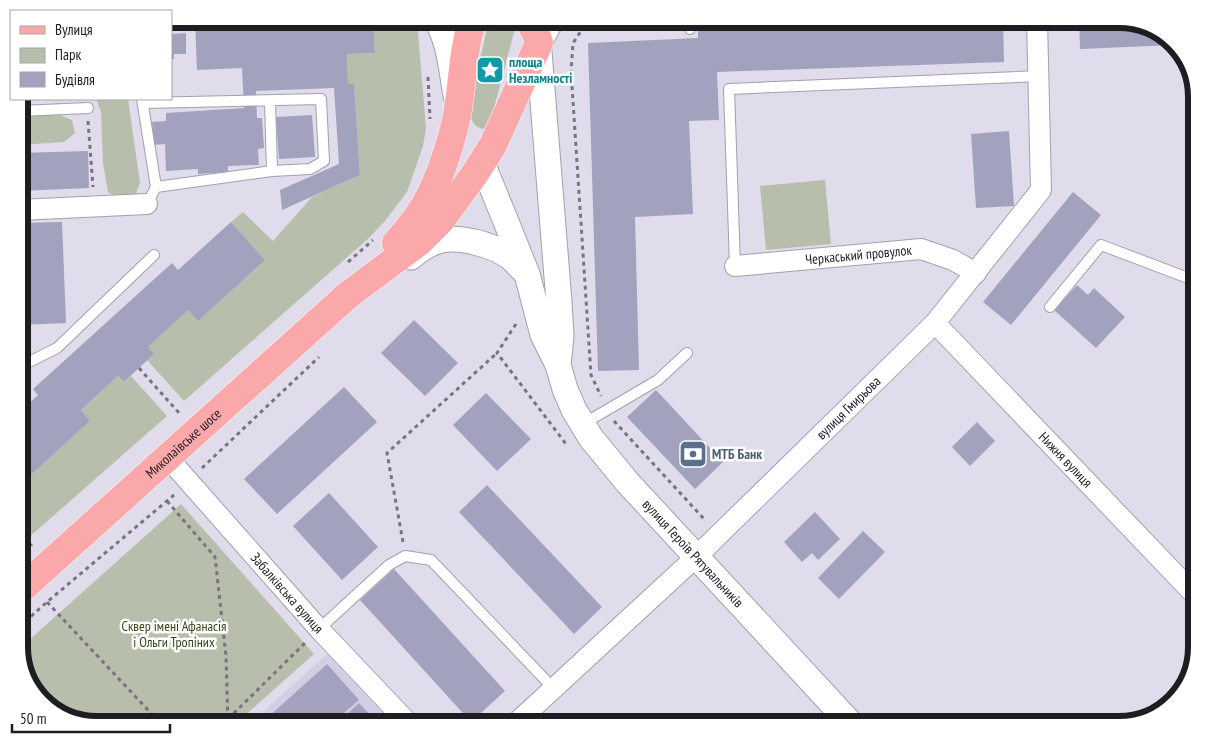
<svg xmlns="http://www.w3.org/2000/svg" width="1215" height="744" viewBox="0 0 1215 744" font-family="'PT Sans Narrow',sans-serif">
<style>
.medical{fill:#d3cee3}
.green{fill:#b7bfac}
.building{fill:#a2a2be}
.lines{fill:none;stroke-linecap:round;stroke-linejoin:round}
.service-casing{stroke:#a39fac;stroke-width:12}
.minor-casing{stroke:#a39fac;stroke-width:22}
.tertiary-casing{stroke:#a39fac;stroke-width:27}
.primary-casing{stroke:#fff;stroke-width:29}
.path{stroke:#76747d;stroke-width:3;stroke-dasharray:4 4;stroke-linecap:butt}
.service{stroke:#fff;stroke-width:10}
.minor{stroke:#fff;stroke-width:20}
.tertiary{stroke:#fff;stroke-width:25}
.primary{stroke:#fba8aa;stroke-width:28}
.labels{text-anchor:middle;stroke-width:5;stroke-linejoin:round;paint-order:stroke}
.culture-label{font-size:14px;font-weight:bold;fill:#0d838f;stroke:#fff;text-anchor:start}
.street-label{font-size:14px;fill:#1e1d22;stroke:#fff}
.service-label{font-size:14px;font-weight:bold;fill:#4e5e75;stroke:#fff;text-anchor:start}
.park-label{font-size:14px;fill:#36461a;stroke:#fff}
.rim{fill:none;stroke:#1e1d22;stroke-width:6}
</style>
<rect width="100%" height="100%" fill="#e1dceb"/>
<path class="medical" d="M327,654L394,725H257L253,721Z"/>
<path class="green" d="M373,19H416L417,20L426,128L423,146L407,192L384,222L370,237L184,401L147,360L154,354L148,347L188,310L198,321L265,260L231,222L243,212L273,241L312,197L360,175L354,84H348L347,54L375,53Z
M490,19H516L517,21L491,119L486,127L484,129C471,127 470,116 470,105L488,24Z
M96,99H128L140,183L135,196L121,200L108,192L103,163L101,112Z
M55,113L72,120L75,133L64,142L19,145V116Z
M825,180L831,244L766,250L760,186Z
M118,376L124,382L131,376L167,416L19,546V480L22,483L90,421L81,410Z
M181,504L314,654L234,725H96L57,715L29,687L19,652V649Z"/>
<path class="building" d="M235,19H373L375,53L347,54L348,84H354L360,175L282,210L280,190L339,164L334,88L256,91L257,118H262L264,148L258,149L259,165L228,166V172L198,174V169L166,171L165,144L154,145L152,122L166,121V113L244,108L242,68L197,70L195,21Z
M1079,19H1119L1158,29L1174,45L1080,49Z
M1003,20L1004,62L717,72L719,120L689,121L693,214L635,217L639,370L598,371L588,43L698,38V30Z
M186,33V54H174V59H171V34Z
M312,115L315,157L279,159L276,117Z
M1009,131L1014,206L976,208L971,134Z
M88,151L89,188L19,191V153Z
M1073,192L1101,215L1011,325L983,302Z
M62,222L66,323L19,325V223Z
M231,222L265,260L198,321L188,310L148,347L154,354L124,382L118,376L81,410L90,421L22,483L19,480V413L38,395L33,389L172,263L178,270Z
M1077,285L1088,295L1094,288L1125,317L1096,348L1054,310Z
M414,320L458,363L425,396L381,353Z
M344,387L377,422L277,514L244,479Z
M656,390L723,462L695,489L627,417Z
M486,393L531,439L497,471L453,425Z
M977,422L995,441L970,466L952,447Z
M487,485L602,607L574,634L459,512Z
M329,493L378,547L342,580L293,526Z
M815,512L840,539L818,560L812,553L802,562L784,542Z
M863,531L885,552L839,599L818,578Z
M394,569L505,691L471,722L360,600Z
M327,664L359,700L330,725H272L266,719Z
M359,703L373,718L376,717L380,718L383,720L382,725H335Z"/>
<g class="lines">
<defs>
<path id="service" d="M690,19V29
M142,99L156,187
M270,101L272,171
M143,103L321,99L324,161L310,169L272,171L156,187L147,204
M19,111L88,108
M735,266L729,89L1039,76
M1050,307L1101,245L1196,281
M19,365H23L57,348L154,255
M583,424L658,380L687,353
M319,629L389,565L405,556L431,560L554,689"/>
<g id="minor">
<path d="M19,210L147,204"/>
<path id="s1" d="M735,266L921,249L953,260L976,273"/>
<path id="s2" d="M935,323L1196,596"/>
<path id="s3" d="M168,458L319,629L410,725"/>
<path id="s4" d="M514,725L696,557L935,323L1041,190L1037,19"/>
</g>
<g id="tertiary">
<path d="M436,19C450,43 451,68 456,95"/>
<path d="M538,39L559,302L561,336L558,365"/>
<path d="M539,43L549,24L554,19"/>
<path id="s5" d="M482,163L507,224L527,274L543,335L558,365L565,389L574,410L591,438L628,483L852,725"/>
<path d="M411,257C419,250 428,244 438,241C459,235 493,245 510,257C515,261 520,267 524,271"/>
</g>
<g id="primary">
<path d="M396,243C426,210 438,184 450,143C453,132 457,120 458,109C463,79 463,48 473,19"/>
<path id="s6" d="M19,591L348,295L419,242L441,220L474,175L493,145L539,43L535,31L527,19"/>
</g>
</defs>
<use href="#service" class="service-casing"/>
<use href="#minor" class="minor-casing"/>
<use href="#tertiary" class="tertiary-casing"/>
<use href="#primary" class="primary-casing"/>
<path class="path" d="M589,19L573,43L571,71L591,375L601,396
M428,77L430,119
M88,121L93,187
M348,262L373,240
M516,324L497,353L566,444
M139,368L179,413
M614,421L705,520
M202,468L319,357
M167,501L215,557L226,656L228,725
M403,542L387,453L497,353
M19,556L32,544
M47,602L162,725
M19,627L47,602L174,495
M228,719L305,643"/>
<use href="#service" class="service"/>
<use href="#minor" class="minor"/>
<use href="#tertiary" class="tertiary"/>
<use href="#primary" class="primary"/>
</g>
<defs>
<symbol id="sight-square" viewBox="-11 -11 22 22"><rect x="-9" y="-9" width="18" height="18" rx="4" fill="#0f9aa8" stroke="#fff"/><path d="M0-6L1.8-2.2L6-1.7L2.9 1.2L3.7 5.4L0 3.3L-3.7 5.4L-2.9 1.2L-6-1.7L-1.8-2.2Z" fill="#fff"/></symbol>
<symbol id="bank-square" viewBox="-11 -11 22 22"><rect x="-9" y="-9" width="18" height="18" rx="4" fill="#5c6f8a" stroke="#fff"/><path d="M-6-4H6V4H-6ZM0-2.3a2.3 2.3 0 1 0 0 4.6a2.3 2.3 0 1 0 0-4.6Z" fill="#fff"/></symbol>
</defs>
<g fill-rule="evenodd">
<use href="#sight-square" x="474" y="54" width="32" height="32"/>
<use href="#bank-square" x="677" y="438" width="32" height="32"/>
</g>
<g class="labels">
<g class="culture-label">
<text x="509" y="67">площа<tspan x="509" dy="16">Незламності</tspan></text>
</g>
<g class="street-label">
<text dy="5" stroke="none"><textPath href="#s1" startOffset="124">Черкаський провулок</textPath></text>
<text dy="5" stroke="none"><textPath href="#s4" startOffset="461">вулиця Гмирьова</textPath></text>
<text dy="5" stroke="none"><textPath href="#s6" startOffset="221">Миколаївське шосе</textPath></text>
<text dy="5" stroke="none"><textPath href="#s2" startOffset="189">Нижня вулиця</textPath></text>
<text dy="5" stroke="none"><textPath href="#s5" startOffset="451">вулиця Героїв Рятувальників</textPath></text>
<text dy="5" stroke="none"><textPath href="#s3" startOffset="180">Забалківська вулиця</textPath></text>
</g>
<g class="service-label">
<text x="712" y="459">МТБ Банк</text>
</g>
<g class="park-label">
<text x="174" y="631">Сквер імені Афанасія<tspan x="174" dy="16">і Ольги Тропіних</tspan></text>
</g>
</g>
<path d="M0 0H1215V744H0ZM97 28H1119A69 69 0 0 1 1188 97V647A69 69 0 0 1 1119 716H97A69 69 0 0 1 28 647V97A69 69 0 0 1 97 28Z" fill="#fff" fill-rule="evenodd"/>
<path class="rim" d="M97 28H1119A69 69 0 0 1 1188 97V647A69 69 0 0 1 1119 716H97A69 69 0 0 1 28 647V97A69 69 0 0 1 97 28Z"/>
<rect x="10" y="10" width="162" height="90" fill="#ffffff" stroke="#a5a5a7"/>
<rect x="20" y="26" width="25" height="8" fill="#fba8aa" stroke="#a5a5a7"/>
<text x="55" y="35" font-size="15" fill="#1e1d22">Вулиця</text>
<rect x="20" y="48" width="25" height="15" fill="#b7bfac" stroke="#a5a5a7"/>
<text x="55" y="60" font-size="15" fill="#1e1d22">Парк</text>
<rect x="20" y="72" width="25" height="15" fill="#a2a2be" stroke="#a5a5a7"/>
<text x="55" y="85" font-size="15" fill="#1e1d22">Будівля</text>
<path d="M12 724v8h158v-8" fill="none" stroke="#1e1d22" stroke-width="2.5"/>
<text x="20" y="724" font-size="15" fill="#1e1d22" stroke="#ffffff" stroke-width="4" paint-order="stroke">50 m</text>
</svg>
